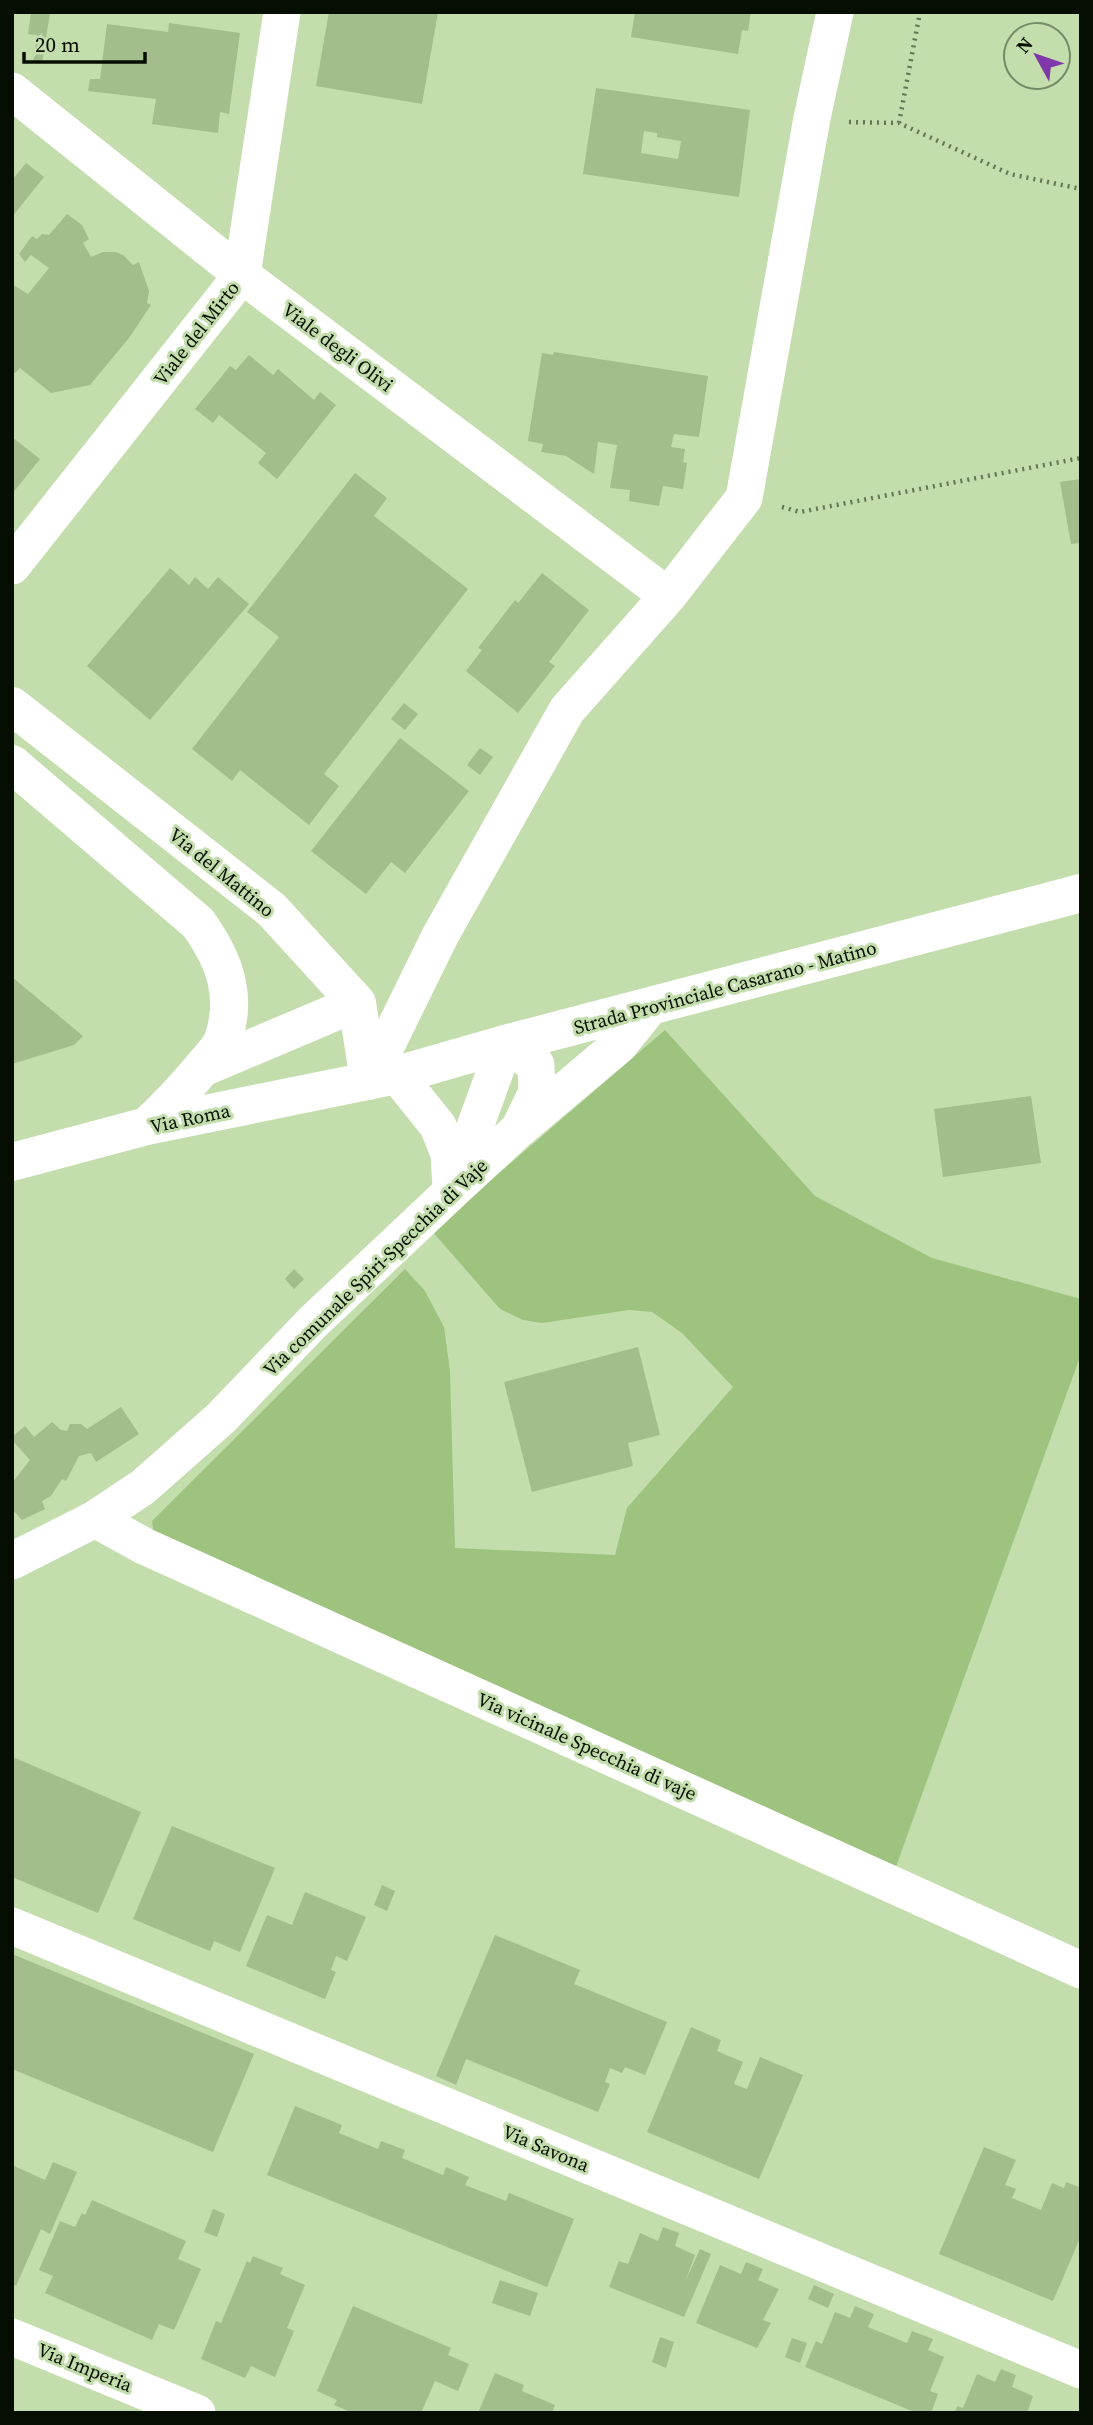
<svg xmlns="http://www.w3.org/2000/svg" width="1093" height="2425" viewBox="0 0 1093 2425" font-family="'Source Serif 4',serif">
<style>
.green{fill:#9ec37e}
.building{fill:#a3bd8d;fill-rule:evenodd}
.lines{fill:none;stroke-linecap:round;stroke-linejoin:round}
.path{stroke:#647556;stroke-width:4.5;stroke-dasharray:2 5;stroke-linecap:butt}
.street{stroke:#fff;stroke-width:37}
.secondary{stroke:#fff;stroke-width:38}
.labels{text-anchor:middle;stroke-width:6;stroke-linejoin:round;paint-order:stroke}
.street-label{font-size:19px;fill:#060e01;stroke:#c3ddac}
</style>
<rect width="100%" height="100%" fill="#c3ddac"/>
<path class="green" d="M665,1030L815,1196L932,1258L1081,1299V1354L894,1872L154,1536L152,1521L405,1269L425,1291L444,1327L450,1371L455,1548L615,1555L627,1508L733,1387L682,1333L652,1312L629,1310L542,1323L523,1320L500,1309L432,1231Z"/>
<path class="building" d="M31,12L50,13L42,63L33,62L37,35L28,34Z
M329,12H438L422,104L316,86Z
M635,12H751L748,31L742,30L738,54L631,37Z
M169,23L240,33L229,114L220,112L218,133L152,124L156,99L88,91L90,79H100L107,24L168,32Z
M596,88L750,110L739,197L583,174ZM644,131L657,133V137L681,141L678,159L641,153Z
M26,163L44,177L12,217V180Z
M67,214L82,225L89,239L83,243L91,257L103,252H116L123,255L133,265L139,262L149,291L147,303L151,305L129,338L90,385L51,393L20,368L15,373L12,371V284L28,294L49,268L31,255L25,262L19,254L32,236L37,239L42,234L49,235Z
M554,352L708,376L699,437L674,434L671,447L685,449L683,462L687,463L683,489L663,486L659,506L629,501L630,490L610,488L617,445L598,442L594,474L566,456L541,452L543,444L528,441L542,353L553,355Z
M249,355L273,375L278,369L314,400L320,392L336,405L277,479L258,463L266,453L219,415L213,423L195,409L230,366L236,370Z
M12,437L40,459L12,494Z
M355,473L387,498L374,516L468,589L324,774L339,786L309,825L240,770L232,781L192,749L279,637L247,612Z
M1081,479V543L1071,544L1060,482Z
M170,568L189,585L195,577L208,589L218,577L249,604L150,720L87,666Z
M542,573L589,610L549,662L555,666L518,713L466,671L482,650L478,648L515,600L518,603Z
M404,703L418,714L405,730L391,719Z
M400,738L469,791L405,873L391,862L366,894L311,851Z
M480,748L493,757L480,775L467,765Z
M12,977L83,1036L74,1045L12,1064Z
M1031,1096L1041,1163L943,1177L934,1109Z
M294,1269L304,1279L294,1289L285,1279Z
M638,1347L660,1435L628,1443L633,1466L532,1492L504,1382Z
M121,1407L139,1434L96,1462L91,1453L79,1456L66,1481L62,1479L51,1496L42,1501L45,1509L22,1520L12,1509V1483L30,1460L12,1440V1437L25,1426L34,1437L52,1422L61,1430L67,1431L70,1424H81L87,1429Z
M15,1758L141,1812L98,1913L12,1877V1763Z
M172,1826L275,1868L240,1952L214,1941L210,1951L133,1919Z
M382,1885L395,1891L387,1911L374,1905Z
M305,1892L366,1917L347,1961L336,1956L331,1970L336,1972L325,1999L246,1966L267,1915L292,1925Z
M495,1935L580,1970L574,1984L667,2022L645,2075L625,2067L622,2073L610,2068L605,2082L610,2084L598,2112L466,2059L456,2085L436,2076Z
M12,1954L254,2054L213,2152L12,2069Z
M691,2027L721,2040L717,2051L743,2062L734,2084L747,2089L760,2057L803,2075L759,2179L647,2132Z
M295,2106L342,2125L339,2133L378,2149L381,2141L405,2150L402,2158L443,2175L446,2167L469,2177L465,2185L506,2201L509,2193L574,2219L547,2287L267,2175Z
M984,2147L1016,2160L1005,2185L1016,2189L1012,2198L1041,2210L1052,2183L1064,2188L1066,2182L1081,2188V2236L1053,2301L939,2254Z
M53,2162L77,2172L50,2234L41,2229L16,2286L12,2284V2165L45,2180Z
M92,2200L186,2241L178,2259L201,2269L174,2330L159,2324L152,2340L45,2293L53,2276L39,2270L60,2221L75,2227L82,2213L85,2215Z
M213,2209L225,2214L217,2237L204,2232Z
M663,2227L679,2233L675,2246L695,2255L685,2282L700,2249L711,2254L684,2317L609,2287L619,2261L628,2264L640,2233L658,2241Z
M253,2256L283,2268L280,2274L305,2285L287,2328L294,2331L275,2377L251,2366L245,2378L201,2359L216,2321L221,2323L247,2261L250,2263Z
M746,2262L763,2269L758,2280L779,2289L763,2320L771,2323L757,2348L696,2323L720,2265L741,2274Z
M500,2280L538,2293L530,2316L492,2303Z
M814,2285L834,2294L828,2308L808,2299Z
M353,2306L451,2348L448,2355L469,2364L458,2391L435,2381L421,2413H353L334,2405L337,2400L317,2391Z
M855,2306L874,2314L868,2327L907,2343L912,2331L933,2339L928,2350L944,2357L930,2391L938,2394L931,2413H917L805,2367L816,2341L822,2344L835,2312L850,2318Z
M660,2337L674,2342L666,2368L652,2362Z
M792,2338L807,2343L800,2363L785,2357Z
M1001,2369L1016,2375L1012,2387L1033,2396L1027,2413H955L957,2406L963,2408L977,2374L995,2382Z
M495,2373L524,2385L522,2391L555,2405L552,2413H478Z"/>
<g class="lines">
<path class="path" d="M849,122L899,123L1010,174L1081,189
M899,123L920,12
M782,507L800,512L1081,458"/>
<path class="street" d="M12,91L242,275L668,596
M12,566L242,275L282,12
M201,1069L357,1003
M397,1075L438,1126L449,1154L451,1188
M369,1081L440,936L567,710L668,596L744,498L812,118L835,12
M454,1185L505,1044L536,1065L537,1092L520,1127
M95,1519L144,1546L1081,1970
M12,1561L95,1519L143,1487L221,1418L313,1322L451,1192L518,1130L619,1045L649,1008
M12,1926L1081,2370
M12,2337L197,2413"/>
<path class="secondary" d="M12,706L272,910L357,1003L369,1081
M12,764L198,923C224,959 238,995 223,1040C220,1048 212,1056 207,1062C188,1085 169,1106 147,1126
M12,1162L147,1126L397,1075L505,1044L1081,893"/>
</g>
<g class="labels">
<g class="street-label">
<text transform="translate(196 333) rotate(-52)" y="7">Viale del Mirto</text>
<text transform="translate(338 347) rotate(37)" y="7">Viale degli Olivi</text>
<text transform="translate(222 872) rotate(39)" y="7">Via del Mattino</text>
<text transform="translate(725 987) rotate(-15)" y="7">Strada Provinciale Casarano - Matino</text>
<text transform="translate(190 1118) rotate(-12)" y="7">Via Roma</text>
<text transform="translate(375 1267) rotate(-44)" y="7">Via comunale Spiri-Specchia di Vaje</text>
<text transform="translate(587 1746) rotate(24)" y="7">Via vicinale Specchia di vaje</text>
<text transform="translate(546 2148) rotate(23)" y="7">Via Savona</text>
<text transform="translate(85 2367) rotate(22)" y="7">Via Imperia</text>
</g>
</g>
<rect width="1093" height="2425" fill="none" stroke="#060e01" stroke-width="28"/>
<g transform="translate(1037 56) rotate(310)"><circle r="33" fill="#c3ddac" stroke="#778a68" stroke-width="2"/>
<path d="M0-5L12 26L0 18L-12 26Z" fill="#8037a9"/>
<text y="-10" font-size="19" font-weight="bold" text-anchor="middle" fill="#060e01">N</text>
</g>
<path d="M24 52v10h121v-10" fill="none" stroke="#060e01" stroke-width="3.5"/>
<text x="35" y="52" font-size="21" fill="#060e01" stroke="#c3ddac" stroke-width="5" paint-order="stroke">20 m</text>
</svg>
